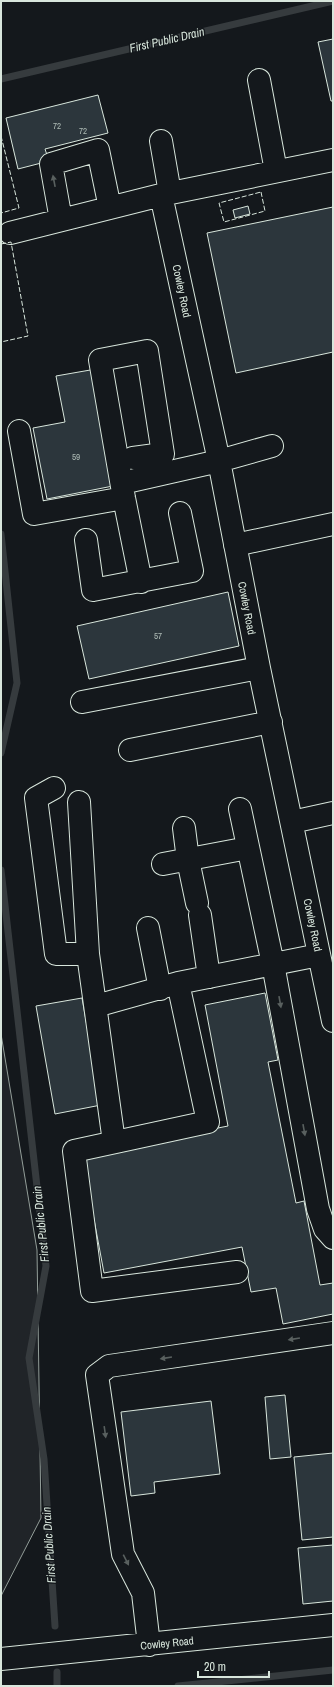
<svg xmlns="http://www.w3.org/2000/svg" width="334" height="1687" viewBox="0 0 334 1687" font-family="'Archivo Narrow',sans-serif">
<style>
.green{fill:#202428;stroke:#939e99}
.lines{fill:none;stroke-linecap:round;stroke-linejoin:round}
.stream{stroke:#363b3e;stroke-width:7}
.building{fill:#2c363c;stroke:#d8e6dc}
.minor-casing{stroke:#d8e6dc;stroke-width:24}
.minor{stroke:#14181c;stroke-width:22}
.fence{stroke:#d8e6dc;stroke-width:1;stroke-dasharray:5 2;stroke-linecap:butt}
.oneway{fill:#59605f}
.labels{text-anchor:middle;stroke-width:3;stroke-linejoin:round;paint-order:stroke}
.number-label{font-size:9px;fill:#adbab4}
.street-label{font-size:11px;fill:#d8e6dc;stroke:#14181c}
.water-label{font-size:12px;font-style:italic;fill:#d8e6dc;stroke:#14181c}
</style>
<rect width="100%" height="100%" fill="#14181c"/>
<path class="green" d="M1,1034L37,1250L41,1518L1,1596Z"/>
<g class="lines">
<path class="stream" d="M1,79L333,1
M1,534L17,683L1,753
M1,870L46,1266L29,1358L44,1459L55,1626
M57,1672V1686
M178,1686L333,1670"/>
</g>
<path class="building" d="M333,39V101H331L318,42Z
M98,95L108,133L45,149L49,161L18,169L6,118Z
M248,206L250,214L235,218L233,210Z
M333,207V352L236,373L207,233Z
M96,369L118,485L47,499L33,428L65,422L56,376Z
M228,592L239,646L89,679L77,626Z
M265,993L278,1060L268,1062L296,1203L304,1201L320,1285L333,1283V1314L283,1324L276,1288L251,1292L242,1247L104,1273L82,1155L228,1126L205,1005Z
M82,998L101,1105L55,1114L36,1006Z
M285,1395L291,1457L270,1459L265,1397Z
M211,1401L220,1474L154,1482L155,1493L131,1496L121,1412Z
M333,1453V1537L302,1540L294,1457Z
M333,1545V1601L303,1604L298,1548Z"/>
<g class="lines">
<defs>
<path id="minor" d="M259,80L276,171
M161,141L170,193
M161,195L219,461L259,668L333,1021
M61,220L51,164L98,150L110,208
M10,233L161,195L333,160
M19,431L34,514L124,498
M133,458L163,454L147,351L100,360L124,498L141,582
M122,483L219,461L272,446
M86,540L93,590L192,571L180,513
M235,545L333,524
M82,702L259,668
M130,750L271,722
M54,788L36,798L56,954H88
M79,802L88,954L114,1142
M240,809L273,964L318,1209L325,1229L333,1238
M292,822L333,813
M184,828L188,860L197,903
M163,864L248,848
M200,915L209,977
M148,928L160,989
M178,983L208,1122L74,1151L92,1291L237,1272
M96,1006L178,983L319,955
M149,1645L143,1593L123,1554L97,1375L109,1366L333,1333
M1,1659L333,1625"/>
</defs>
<use href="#minor" class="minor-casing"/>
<use href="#minor" class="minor"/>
<path class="fence" d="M1,136L19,208L1,213
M261,192L265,211L224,222L219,203Z
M1,244L11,242L28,336L1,342"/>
</g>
<defs><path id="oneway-solid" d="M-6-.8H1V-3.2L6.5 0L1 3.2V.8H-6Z"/></defs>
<g class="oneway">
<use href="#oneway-solid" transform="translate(54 181) rotate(-101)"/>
<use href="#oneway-solid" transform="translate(280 1002) rotate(80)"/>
<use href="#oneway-solid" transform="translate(304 1130) rotate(80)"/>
<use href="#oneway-solid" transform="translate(294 1339) rotate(171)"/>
<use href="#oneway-solid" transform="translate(166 1358) rotate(171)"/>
<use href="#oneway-solid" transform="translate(105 1432) rotate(82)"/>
<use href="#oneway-solid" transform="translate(126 1560) rotate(63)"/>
</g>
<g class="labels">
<g class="number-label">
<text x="57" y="129">72</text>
<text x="83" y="134">72</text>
<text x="76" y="460">59</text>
<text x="158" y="639">57</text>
</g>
<g class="street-label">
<text transform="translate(182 291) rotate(78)" y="4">Cowley Road</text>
<text transform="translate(247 608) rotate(79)" y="4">Cowley Road</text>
<text transform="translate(313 925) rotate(78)" y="4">Cowley Road</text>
<text transform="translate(167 1643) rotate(-6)" y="4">Cowley Road</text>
</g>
<g class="water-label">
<text transform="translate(167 40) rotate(-13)" y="4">First Public Drain</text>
<text transform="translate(41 1224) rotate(-96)" y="4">First Public Drain</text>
<text transform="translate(49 1545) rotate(-94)" y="4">First Public Drain</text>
</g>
</g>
<rect width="334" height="1687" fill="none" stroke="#d8e6dc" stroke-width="4"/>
<path d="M198 1671v6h71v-6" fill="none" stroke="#d8e6dc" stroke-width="2"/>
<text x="204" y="1671" font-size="12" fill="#d8e6dc" stroke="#14181c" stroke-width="3" paint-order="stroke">20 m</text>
</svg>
